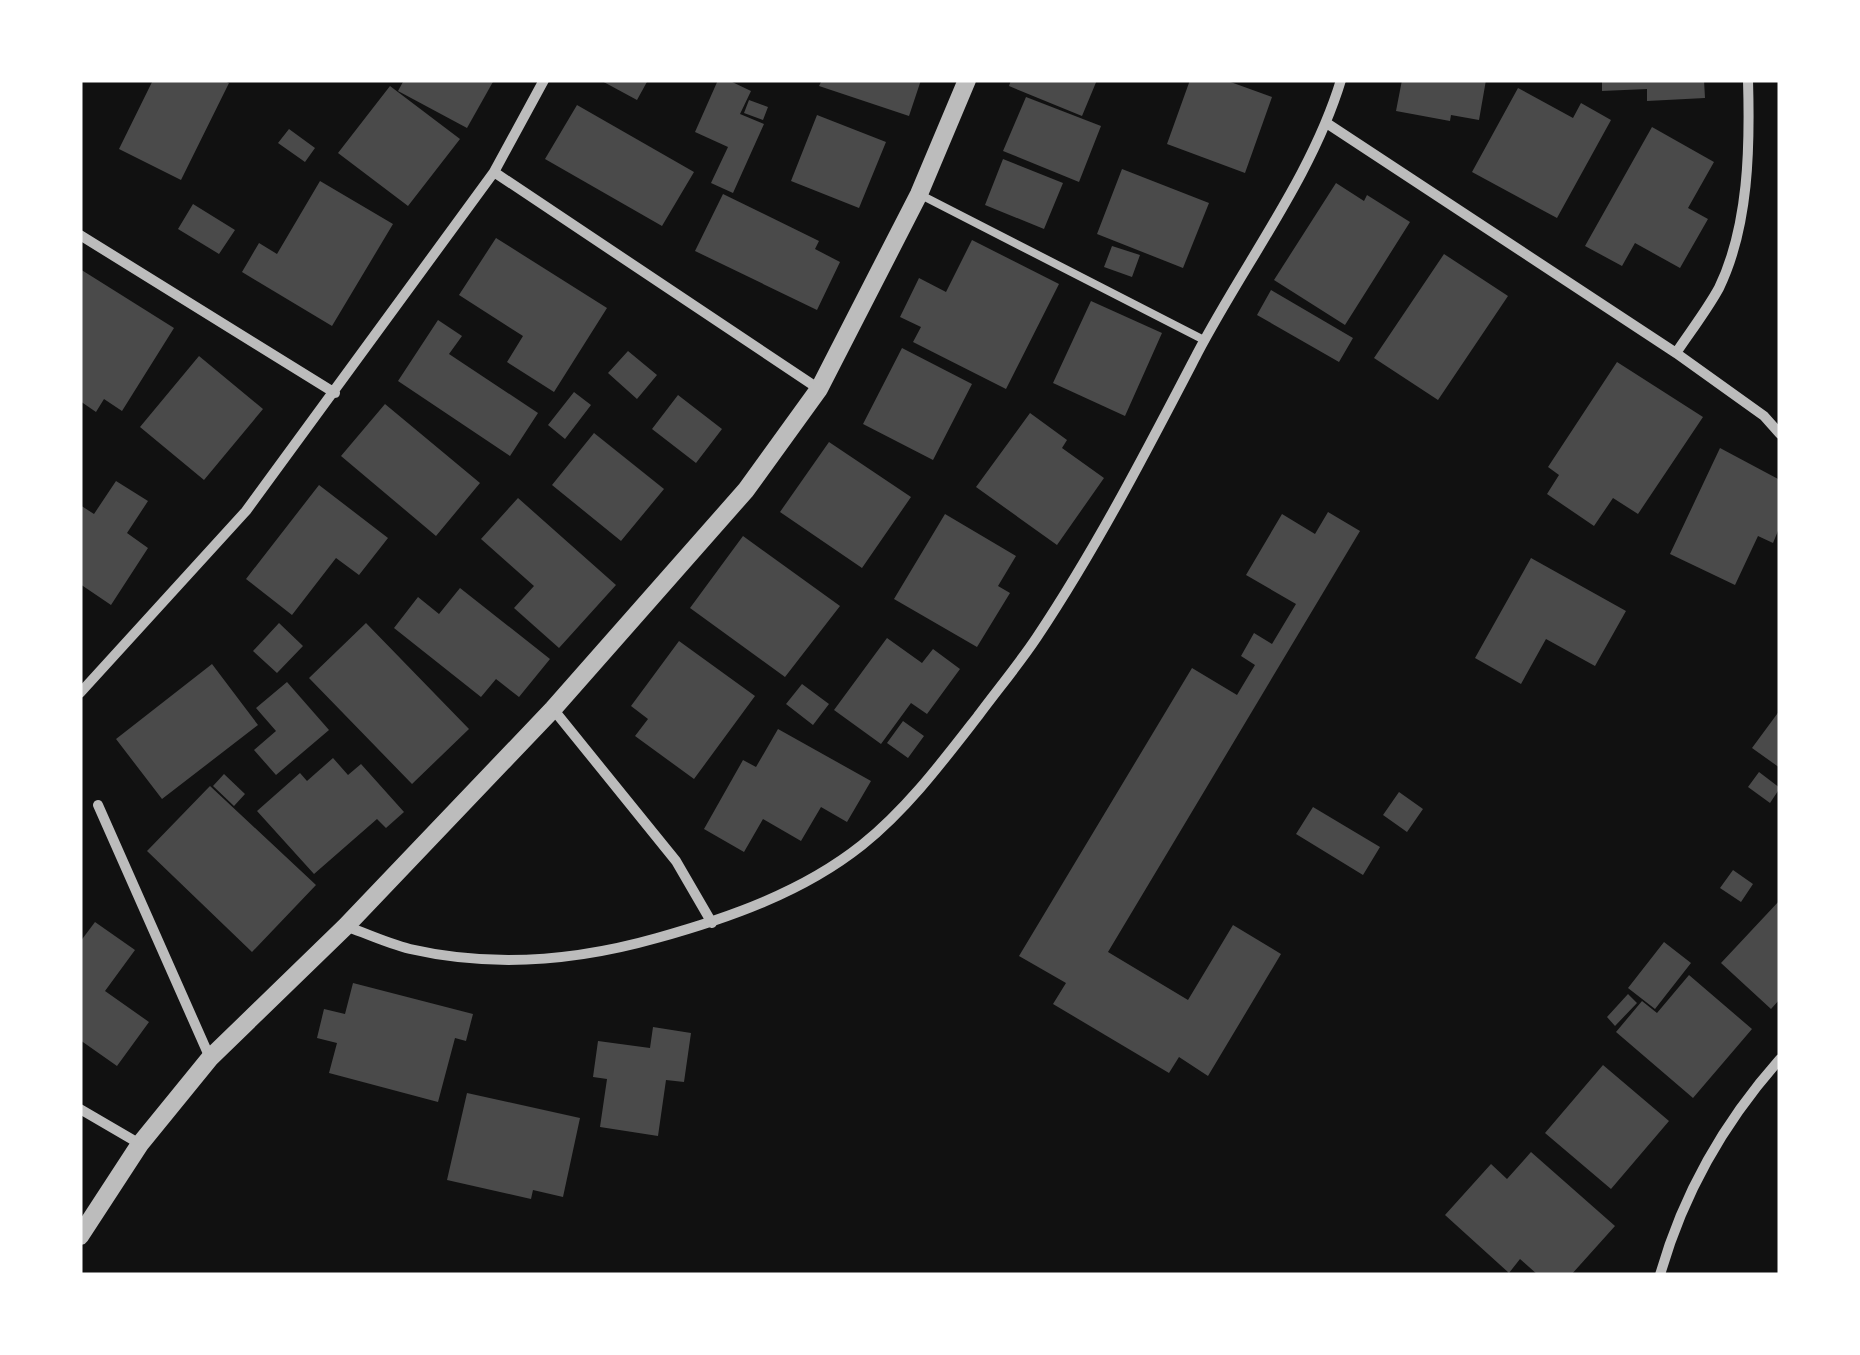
<svg xmlns="http://www.w3.org/2000/svg" width="1860" height="1355" viewBox="0 0 1860 1355" font-family="Inter,sans-serif">
<style>
.building{fill:#4a4a4a}
.lines{fill:none;stroke-linecap:round;stroke-linejoin:round}
.service{stroke:#bcbcbc;stroke-width:8}
.minor{stroke:#bcbcbc;stroke-width:10}
.tertiary{stroke:#bcbcbc;stroke-width:18}
</style>
<rect width="100%" height="100%" fill="#111"/>
<path class="building" d="M153,80H222L229,83L181,180L119,149Z
M404,80H494L467,128L398,91Z
M600,80H648L637,100Z
M718,80H728L751,91L740,114L764,124L733,193L711,183L728,147L695,132Z
M822,80H921L909,116L819,86Z
M1011,80H1097L1082,116L1009,86Z
M1190,80H1225L1272,97L1245,173L1167,144Z
M1402,80H1486L1479,120L1451,115L1450,121L1396,111Z
M1602,80H1704L1705,98L1647,101V89L1602,91Z
M390,86L460,139L408,206L338,153Z
M1518,88L1573,118L1581,103L1611,120L1557,218L1472,172Z
M1026,97L1101,126L1079,182L1003,151Z
M749,100L768,107L763,120L744,113Z
M577,105L694,172L662,226L545,159Z
M817,115L886,142L859,208L791,181Z
M1652,127L1714,162L1688,208L1708,219L1680,268L1635,243L1622,266L1585,246Z
M289,129L315,148L305,162L278,143Z
M1003,159L1063,183L1044,229L985,205Z
M1122,169L1209,203L1183,268L1097,234Z
M320,181L393,224L332,326L242,272L259,243L277,254Z
M1336,183L1364,201L1367,195L1410,222L1345,325L1274,280Z
M723,194L819,241L815,249L840,262L817,310L695,251Z
M193,204L235,230L219,254L178,229Z
M496,238L607,308L554,392L507,362L523,336L459,295Z
M972,240L1059,284L1006,389L913,342L921,327L900,317L919,278L946,292Z
M1112,246L1140,255L1132,277L1104,267Z
M1444,254L1508,296L1438,400L1374,358Z
M80,269L174,328L122,411L104,399L96,412L80,401Z
M1271,290L1353,338L1339,362L1257,315Z
M1091,301L1162,333L1125,416L1053,383Z
M438,320L462,336L449,354L538,413L510,456L398,381Z
M902,348L972,384L933,460L863,424Z
M628,351L657,375L637,399L608,373Z
M199,356L263,409L204,480L140,427Z
M1617,362L1703,417L1638,514L1613,498L1594,526L1547,494L1559,475L1548,467Z
M574,392L591,405L565,439L548,425Z
M678,395L722,429L696,463L652,429Z
M385,404L480,483L436,536L341,456Z
M1030,413L1067,440L1062,448L1104,478L1057,545L976,487Z
M594,433L664,489L621,541L552,485Z
M829,442L911,497L862,568L780,512Z
M1720,448L1780,480V526L1773,543L1758,536L1735,585L1670,554Z
M116,481L148,501L127,533L148,548L111,605L80,584V505L94,514Z
M319,485L388,538L359,575L336,558L292,615L246,579Z
M518,498L616,585L559,648L514,608L534,586L481,539Z
M1328,512L1360,531L1108,952L1188,1000L1233,925L1281,954L1208,1076L1179,1057L1169,1073L1053,1004L1066,983L1019,956L1192,668L1237,695L1255,665L1241,656L1254,633L1272,644L1296,604L1246,575L1282,514L1315,534Z
M945,514L1016,556L998,586L1010,593L977,647L894,599Z
M743,536L840,606L785,677L690,608Z
M1531,558L1626,611L1595,666L1546,639L1521,684L1475,658Z
M460,588L550,659L519,697L496,679L481,697L394,628L418,597L439,614Z
M279,623L303,646L277,673L253,651Z
M366,623L469,729L412,784L309,678Z
M887,638L922,663L933,649L960,669L927,714L911,703L881,744L834,710Z
M679,641L755,696L694,779L635,736L648,719L631,706Z
M212,664L258,725L162,799L116,739Z
M287,682L329,730L276,775L254,750L276,731L256,708Z
M802,684L829,704L813,725L786,704Z
M1780,710V768L1752,748Z
M903,721L924,736L908,758L887,743Z
M778,729L871,781L847,822L821,807L801,841L763,819L744,852L704,829L743,760L756,767Z
M333,758L348,775L361,764L404,812L386,828L377,819L314,874L257,811L300,773L307,781Z
M1759,772L1780,788L1770,803L1748,787Z
M224,774L245,794L234,806L213,786Z
M210,786L316,885L252,952L147,851Z
M1399,792L1423,809L1407,832L1383,815Z
M1313,807L1380,847L1363,875L1296,834Z
M1733,870L1753,884L1741,902L1720,888Z
M1780,900V999L1771,1009L1721,963Z
M95,922L135,950L105,991L149,1022L117,1066L80,1040V942Z
M1664,942L1691,963L1655,1009L1628,988Z
M1689,975L1752,1029L1693,1098L1616,1032L1642,1001L1657,1013Z
M353,983L473,1014L466,1041L455,1038L438,1102L329,1073L337,1043L317,1038L324,1009L345,1014Z
M1628,994L1637,1003L1615,1026L1607,1017Z
M653,1027L691,1033L684,1082L666,1080L658,1136L600,1127L607,1079L593,1077L598,1041L650,1048Z
M1603,1065L1669,1121L1611,1189L1545,1133Z
M467,1093L580,1118L563,1197L533,1190L531,1199L447,1180Z
M1531,1152L1615,1226L1571,1275H1538L1520,1259L1509,1273L1445,1215L1491,1164L1507,1179Z"/>
<g class="lines">
<path class="service" d="M919,194L1204,340"/>
<path class="minor" d="M1328,124L1676,353L1764,416L1780,434
M494,172L819,389
M80,235L335,393
M1676,353C1690,332 1707,310 1719,288C1749,226 1750,147 1748,80
M80,693L246,511L494,172L544,80
M553,709L676,861L712,923
M98,805L210,1058
M346,926C367,934 389,944 410,949C493,968 576,961 657,938C729,918 803,892 862,845C907,809 943,761 978,716C998,689 1019,664 1037,637C1097,547 1147,450 1197,354C1244,264 1312,176 1341,80
M80,1109L140,1144
M1660,1275C1683,1194 1724,1122 1780,1059"/>
<path class="tertiary" d="M80,1236L140,1144L210,1058L346,926L553,709L746,490L819,389L919,194L967,80"/>
</g>
<rect width="1860" height="1355" fill="none" stroke="#ffffff" stroke-width="165"/>
</svg>
